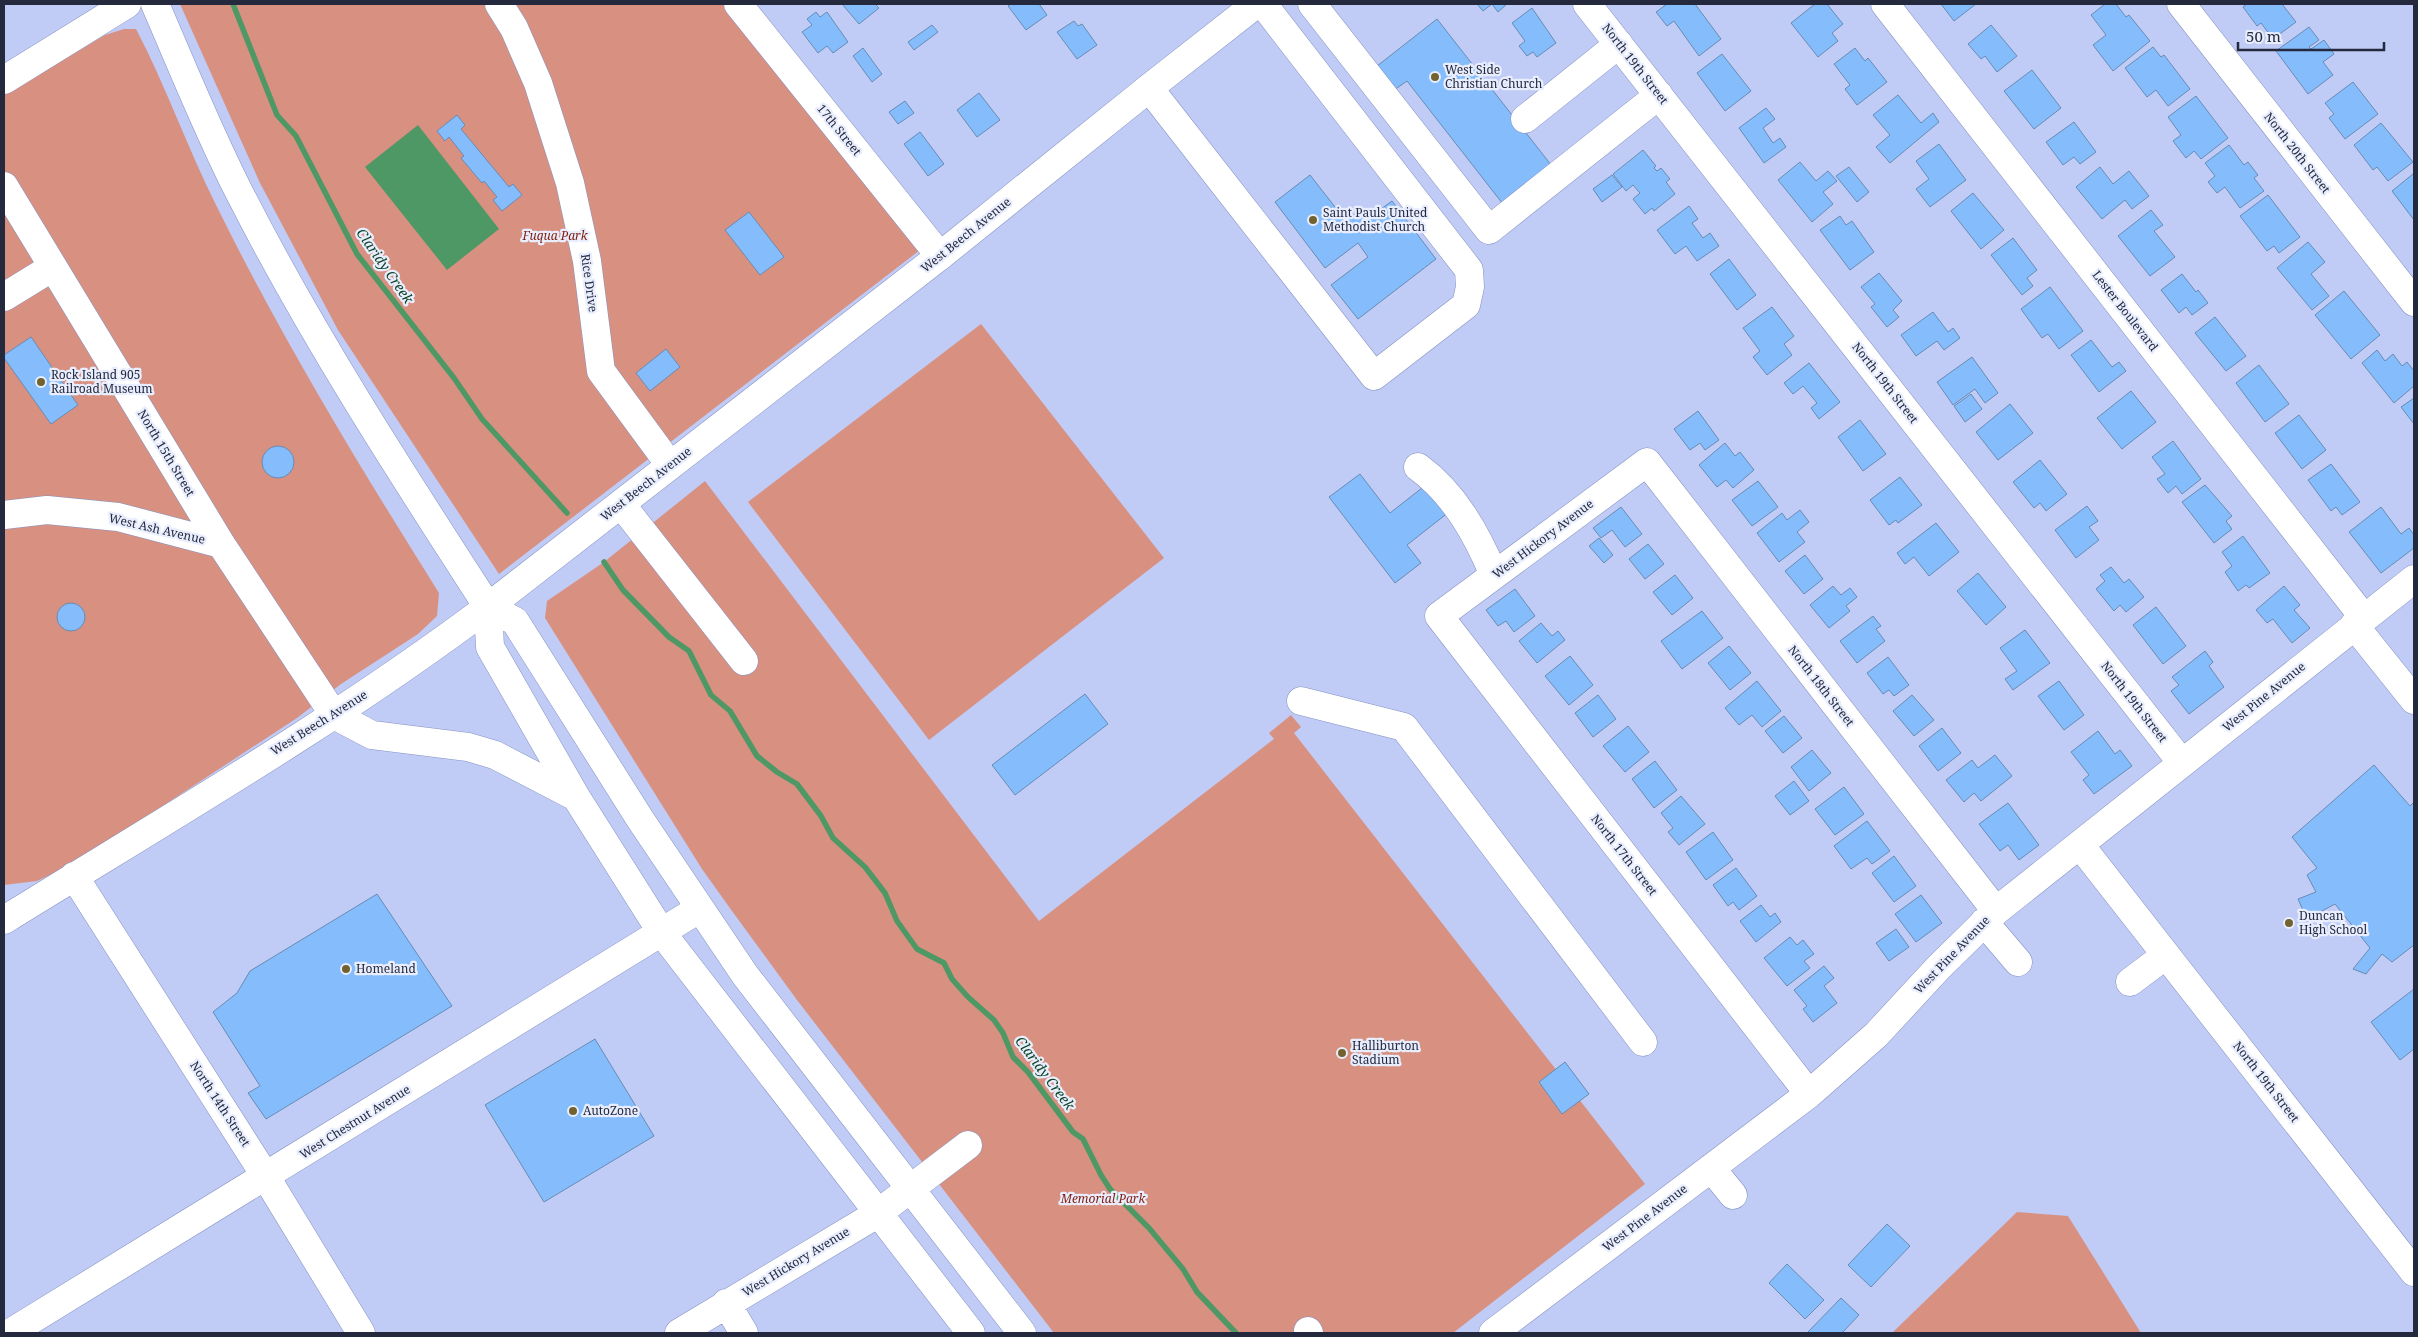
<svg xmlns="http://www.w3.org/2000/svg" width="2418" height="1337" viewBox="0 0 2418 1337" font-family="'Noto Serif',serif">
<style>
.green{fill:#d89081}
.water{fill:#4d9865}
.lines{fill:none;stroke-linecap:round;stroke-linejoin:round}
.stream{stroke:#4d9865;stroke-width:5.5}
.building{fill:#85bdfc;stroke:#678bb4}
.minor-casing{stroke:#8492c2;stroke-width:29}
.major-casing{stroke:#8492c2;stroke-width:29}
.minor{stroke:#fff;stroke-width:28}
.major{stroke:#fff;stroke-width:28}
.poi-dot{fill:#726230;stroke:#e9eefe;stroke-width:2}
.labels{text-anchor:middle;stroke-width:4.5;stroke-linejoin:round;paint-order:stroke}
.street-label{font-size:12px;fill:#24293d;stroke:#e9eefe}
.poi-label{font-size:12px;fill:#24293d;stroke:#e9eefe;text-anchor:start}
.park-label{font-size:12px;font-style:italic;fill:#811c0a;stroke:#e9eefe}
.water-label{font-size:14px;font-style:italic;fill:#0d4725;stroke:#e9eefe}
</style>
<rect width="100%" height="100%" fill="#c0ccf6"/>
<path class="green" d="M180,4H725L920,250L499,574L338,330L260,183Z
M124,29H136C166,86 187,147 216,205C282,339 360,467 439,593L437,616L418,634L341,684L297,718L161,807L58,871L37,881L4,885V95L105,35Z
M981,324L1164,558L929,740L748,502Z
M705,481L1039,921L1274,739L1269,733L1291,715L1301,727L1294,733L1645,1184L1453,1333H1054L797,1000L732,911L702,869L545,618L547,601L604,562Z
M2017,1212L2068,1216L2141,1333H1892Z"/>
<path class="water" d="M418,125L499,229L447,270L365,167Z"/>
<g class="lines">
<path class="stream" d="M233,4L277,115L296,136L357,254L454,378L482,419L567,513
M604,562L623,590L669,637L689,651L711,695L730,711L757,756L777,772L797,784L821,816L833,838L865,867L885,893L897,921L917,949L944,963L952,979L968,997L994,1020L1003,1033L1013,1057L1028,1072L1073,1132L1083,1139L1101,1175L1110,1189L1149,1228L1183,1269L1197,1292L1236,1333"/>
</g>
<path class="building" d="M842,4H875L879,8L859,24Z
M1011,4H1039L1047,15L1026,30L1008,6Z
M1477,4H1507L1498,12L1492,4L1483,11Z
M1667,4H1695L1721,39L1699,56L1674,21L1667,26L1656,12Z
M1815,4H1827L1843,24L1832,33L1838,41L1818,57L1791,23Z
M1941,4H1976L1954,21Z
M2105,4H2116L2126,17L2129,15L2150,41L2113,71L2093,45L2106,35L2091,15Z
M2247,4H2282L2296,22L2273,39L2261,23L2257,26L2243,7Z
M1532,8L1556,43L1537,57L1533,52L1527,56L1519,46L1525,41L1512,23Z
M816,12L820,17L827,12L848,42L833,53L827,46L818,53L802,32L812,25L807,19Z
M1437,19L1555,170L1506,208L1407,81L1390,93L1372,70Z
M1074,21L1078,26L1082,24L1097,45L1077,59L1057,32Z
M932,25L938,32L914,50L908,42Z
M1991,25L2017,56L1997,72L1985,56L1981,59L1968,44Z
M2309,27L2319,40L2309,47L2311,49L2324,40L2334,54L2323,62L2333,75L2308,94L2276,51Z
M2153,47L2161,57L2164,55L2190,89L2168,106L2156,90L2147,97L2125,68Z
M863,48L882,74L872,82L853,56Z
M1855,48L1865,61L1868,58L1887,82L1857,105L1845,89L1850,85L1834,64Z
M1722,54L1751,91L1725,111L1697,73Z
M2032,70L2061,108L2034,129L2004,91Z
M2353,82L2378,114L2345,139L2329,118L2334,114L2325,103Z
M979,93L1000,120L977,137L957,110Z
M1898,95L1921,123L1933,113L1939,122L1890,163L1876,147L1890,135L1873,115Z
M2196,96L2228,138L2201,159L2194,151L2186,158L2173,141L2181,135L2168,117Z
M905,101L914,113L898,124L889,112Z
M1766,108L1775,119L1763,128L1773,143L1780,138L1786,147L1764,163L1739,128Z
M457,115L465,125L461,129L509,187L513,184L522,195L502,211L493,200L497,197L484,181L482,183L461,158L464,156L449,137L445,141L437,131Z
M2074,122L2096,152L2080,164L2074,157L2063,165L2046,142Z
M2381,123L2413,162L2388,181L2377,167L2373,170L2354,145Z
M920,132L944,164L928,176L904,144Z
M1939,144L1966,180L1930,207L1916,189L1929,179L1916,161Z
M2229,145L2244,165L2248,162L2258,175L2254,178L2264,191L2240,208L2225,187L2217,193L2208,182L2215,176L2205,163Z
M1643,150L1656,166L1654,168L1657,171L1661,168L1670,179L1666,182L1675,194L1654,211L1652,208L1645,214L1633,199L1640,193L1633,185L1626,191L1613,174Z
M1800,162L1816,181L1828,171L1837,181L1823,192L1833,204L1812,222L1778,180Z
M1849,167L1869,192L1857,202L1836,176Z
M2100,167L2113,184L2129,171L2149,196L2132,209L2125,200L2102,219L2076,187Z
M2413,174L2414,175V220L2392,191Z
M1310,175L1346,221L1359,211L1366,220L1392,201L1436,259L1358,319L1331,285L1368,257L1358,243L1325,268L1275,202Z
M1612,175L1622,187L1602,202L1593,189Z
M1973,193L2004,230L1981,249L1951,211Z
M2268,195L2300,237L2279,253L2274,246L2267,251L2240,216Z
M1689,206L1698,219L1692,223L1703,238L1710,233L1719,246L1697,261L1686,246L1675,254L1657,230Z
M2151,210L2163,225L2154,231L2175,257L2150,276L2118,236Z
M749,212L784,257L760,275L725,230Z
M1840,216L1846,225L1852,221L1874,252L1850,270L1820,230Z
M2013,238L2037,270L2027,278L2033,286L2022,295L1991,255Z
M2308,242L2325,262L2311,274L2329,296L2312,310L2277,268Z
M1729,259L1756,295L1737,310L1710,274Z
M1879,273L1902,301L1893,310L1899,317L1887,327L1871,307L1875,304L1861,287Z
M2182,274L2196,292L2198,290L2208,303L2192,315L2186,307L2179,313L2161,290Z
M2050,287L2083,331L2059,349L2048,334L2042,338L2021,309Z
M2344,291L2380,335L2351,359L2315,315Z
M1772,307L1794,336L1784,344L1792,355L1767,375L1753,357L1760,351L1743,328Z
M1933,312L1948,332L1953,328L1960,338L1944,350L1937,341L1916,356L1901,335Z
M2215,317L2246,356L2226,371L2195,333Z
M31,337L78,405L51,424L4,358V355Z
M2091,340L2112,367L2119,362L2126,371L2099,392L2071,355Z
M666,349L680,367L650,391L636,373Z
M2377,350L2385,361L2393,354L2402,366L2407,362L2414,371V386L2394,403L2362,363Z
M1972,357L1998,393L1985,403L1975,389L1953,405L1937,382Z
M1809,363L1840,402L1819,419L1811,408L1817,403L1803,386L1793,394L1784,383Z
M2259,365L2289,404L2265,422L2236,383Z
M2131,391L2156,422L2122,449L2097,418Z
M1971,394L1982,409L1965,422L1954,406Z
M2414,398V424L2401,407Z
M2010,404L2033,433L1998,460L1976,432Z
M1698,411L1719,440L1705,450L1700,443L1690,450L1674,429Z
M2299,415L2326,450L2302,469L2275,433Z
M1860,420L1886,454L1863,471L1838,437Z
M2173,441L2201,479L2182,494L2176,486L2168,493L2157,479L2165,474L2152,457Z
M1725,443L1735,456L1740,452L1754,470L1733,488L1726,480L1717,487L1699,465Z
M262 462a16 16 0 1 1 32 0a16 16 0 1 1-32 0Z
M2040,460L2067,494L2046,511L2040,503L2034,508L2013,482Z
M2331,464L2360,502L2342,515L2336,507L2331,511L2308,480Z
M1360,474L1390,513L1427,484L1449,512L1407,545L1421,563L1395,583L1329,497Z
M1900,477L1922,505L1898,523L1896,520L1889,525L1870,500Z
M1758,481L1778,507L1752,526L1732,500Z
M2205,485L2232,516L2226,521L2232,529L2214,543L2182,502Z
M2087,506L2098,521L2089,527L2099,540L2076,558L2055,530Z
M1621,507L1642,534L1625,547L1612,530L1601,538L1593,528Z
M2381,507L2401,534L2409,528L2414,535V548L2381,573L2349,532Z
M1800,510L1809,522L1797,532L1805,542L1779,562L1757,533L1782,513L1787,520Z
M1936,523L1959,552L1929,576L1914,557L1905,564L1897,553Z
M2243,536L2270,573L2249,588L2246,585L2238,591L2225,572L2232,566L2222,552Z
M1599,538L1613,555L1604,563L1589,546Z
M1648,544L1664,564L1645,579L1629,559Z
M1805,555L1823,579L1804,594L1785,571Z
M2111,567L2124,583L2129,579L2144,597L2126,612L2120,605L2114,611L2096,589L2105,581L2100,575Z
M1978,573L2006,607L1986,625L1957,591Z
M1675,575L1693,598L1672,615L1653,592Z
M1833,586L1841,595L1850,588L1857,597L1846,606L1850,611L1829,628L1810,605Z
M2284,586L2300,605L2294,610L2310,628L2292,643L2273,619L2267,623L2256,610Z
M1515,589L1535,616L1514,632L1506,621L1498,626L1486,610Z
M57 617a14 14 0 1 1 28 0a14 14 0 1 1-28 0Z
M2156,607L2186,646L2163,664L2133,625Z
M1702,611L1723,638L1682,669L1661,641Z
M1873,616L1881,626L1876,629L1885,641L1857,663L1840,641Z
M1541,623L1552,636L1558,631L1565,640L1537,663L1519,641Z
M2025,630L2050,663L2013,690L2005,679L2017,671L2000,648Z
M1729,646L1751,673L1730,690L1708,663Z
M2205,651L2213,662L2209,666L2224,687L2189,714L2171,691L2179,685L2172,677Z
M1570,656L1593,685L1569,705L1545,676Z
M1888,657L1909,685L1894,696L1889,690L1883,694L1867,673Z
M1757,681L1781,711L1762,727L1752,715L1739,725L1725,708Z
M2059,681L2084,715L2064,730L2038,696Z
M1085,694L1108,724L1015,795L992,765Z
M1598,695L1616,719L1593,737L1575,713Z
M1912,695L1934,720L1914,736L1893,711Z
M1784,716L1802,738L1783,753L1765,731Z
M1628,726L1649,752L1625,772L1603,746Z
M1942,728L1961,753L1938,771L1919,746Z
M2098,731L2115,754L2120,750L2132,766L2094,794L2083,780L2089,775L2071,752Z
M1812,750L1831,773L1809,791L1791,767Z
M1995,755L2012,776L1981,801L1974,793L1964,802L1946,780L1972,760L1978,768Z
M1655,761L1677,790L1654,808L1632,779Z
M2374,765L2410,806L2414,802V945L2392,962L2382,954L2366,974L2353,969L2370,948L2335,904L2307,919L2298,899L2316,892L2307,875L2317,868L2292,837Z
M1794,781L1809,801L1790,815L1775,796Z
M1844,787L1864,814L1835,835L1815,809Z
M1681,796L1705,824L1679,845L1668,832L1673,828L1661,813Z
M2008,803L2039,845L2019,860L2008,845L2000,851L1979,824Z
M1867,821L1890,851L1872,864L1867,858L1851,869L1834,846Z
M1713,832L1733,860L1706,880L1686,852Z
M1894,856L1916,886L1894,902L1872,873Z
M1736,868L1757,896L1739,910L1733,902L1728,906L1713,885Z
M377,894L452,1006L266,1119L248,1093L260,1086L213,1012L237,993L250,971Z
M1921,895L1942,923L1916,942L1895,914Z
M1761,905L1770,917L1775,913L1781,922L1756,942L1740,921Z
M1896,929L1909,947L1889,961L1876,943Z
M1790,937L1797,945L1803,940L1814,954L1804,961L1810,968L1787,986L1764,958Z
M1824,966L1834,978L1824,986L1837,1003L1813,1022L1803,1009L1807,1006L1794,990Z
M2414,989V1049L2400,1060L2371,1022Z
M595,1039L654,1136L544,1202L485,1105Z
M1565,1062L1589,1094L1562,1114L1539,1082Z
M1887,1224L1910,1246L1871,1287L1848,1265Z
M1787,1264L1824,1300L1805,1319L1769,1283Z
M1841,1298L1859,1315L1842,1333H1807Z"/>
<g class="lines">
<defs>
<path id="minor" d="M499,4L514,28L538,83L570,183L587,261L601,371L670,465
M738,4L940,256
M1312,4L1489,230L1659,95
M1587,4L2182,763
M1885,4L2364,618
M2181,4L2414,302
M4,80L127,4
M1149,88L1374,376L1466,305L1470,287L1469,270L1263,4
M1525,119L1619,44
M4,186L221,544L334,715
M4,297L53,267
M1418,467C1455,494 1477,535 1494,575
M621,504L744,661
M4,515L47,510L118,517L221,544
M2354,625L2414,700
M1301,701L1404,727L1643,1042
M2080,845L2414,1272
M74,876L266,1177L361,1333
M4,920C167,819 335,722 488,607
M1984,922L2018,962
M2130,982L2166,955
M1809,1094L1439,616L1647,462L1996,911
M1711,1168L1733,1195
M726,1303L744,1333
M1308,1331L1309,1333
M10,1333L699,909
M679,1333L877,1214L968,1145
M1493,1333L1809,1094L1876,1035L1938,968L1996,911L2414,579"/>
<path id="major" d="M155,4C182,66 207,129 238,190C311,334 400,471 488,607L515,621L640,819L745,975L1022,1333
M488,607L940,256L1149,88L1256,4
M488,607L490,647L576,797L662,933L971,1333
M334,715L372,735L468,747L495,755L576,797"/>
</defs>
<use href="#minor" class="minor-casing"/>
<use href="#major" class="major-casing"/>
<use href="#minor" class="minor"/>
<use href="#major" class="major"/>
</g>
<g class="poi-dot">
<circle cx="1435" cy="77" r="5"/>
<circle cx="1313" cy="220" r="5"/>
<circle cx="41" cy="382" r="5"/>
<circle cx="2289" cy="923" r="5"/>
<circle cx="346" cy="969" r="5"/>
<circle cx="1342" cy="1053" r="5"/>
<circle cx="573" cy="1111" r="5"/>
</g>
<g class="labels">
<g class="street-label">
<text transform="translate(1635 64) rotate(52)" y="4">North 19th Street</text>
<text transform="translate(839 130) rotate(51)" y="4">17th Street</text>
<text transform="translate(2297 153) rotate(52)" y="4">North 20th Street</text>
<text transform="translate(966 235) rotate(-39)" y="4">West Beech Avenue</text>
<text transform="translate(589 283) rotate(82)" y="4">Rice Drive</text>
<text transform="translate(2125 311) rotate(52)" y="4">Lester Boulevard</text>
<text transform="translate(1885 383) rotate(52)" y="4">North 19th Street</text>
<text transform="translate(166 453) rotate(59)" y="4">North 15th Street</text>
<text transform="translate(646 484) rotate(-38)" y="4">West Beech Avenue</text>
<text transform="translate(157 529) rotate(13)" y="4">West Ash Avenue</text>
<text transform="translate(1543 539) rotate(-37)" y="4">West Hickory Avenue</text>
<text transform="translate(1821 686) rotate(52)" y="4">North 18th Street</text>
<text transform="translate(2264 697) rotate(-39)" y="4">West Pine Avenue</text>
<text transform="translate(2134 702) rotate(52)" y="4">North 19th Street</text>
<text transform="translate(319 723) rotate(-32)" y="4">West Beech Avenue</text>
<text transform="translate(1624 855) rotate(52)" y="4">North 17th Street</text>
<text transform="translate(1952 955) rotate(-46)" y="4">West Pine Avenue</text>
<text transform="translate(2266 1082) rotate(52)" y="4">North 19th Street</text>
<text transform="translate(220 1104) rotate(57)" y="4">North 14th Street</text>
<text transform="translate(355 1122) rotate(-32)" y="4">West Chestnut Avenue</text>
<text transform="translate(1645 1218) rotate(-37)" y="4">West Pine Avenue</text>
<text transform="translate(796 1262) rotate(-31)" y="4">West Hickory Avenue</text>
</g>
<g class="poi-label">
<text x="1445" y="74">West Side<tspan x="1445" dy="14">Christian Church</tspan></text>
<text x="1323" y="217">Saint Pauls United<tspan x="1323" dy="14">Methodist Church</tspan></text>
<text x="51" y="379">Rock Island 905<tspan x="51" dy="14">Railroad Museum</tspan></text>
<text x="2299" y="920">Duncan<tspan x="2299" dy="14">High School</tspan></text>
<text x="356" y="973">Homeland</text>
<text x="1352" y="1050">Halliburton<tspan x="1352" dy="14">Stadium</tspan></text>
<text x="583" y="1115">AutoZone</text>
</g>
<g class="park-label">
<text x="555" y="240">Fuqua Park</text>
<text x="1103" y="1203">Memorial Park</text>
</g>
<g class="water-label">
<text transform="translate(385 266) rotate(55)" y="5">Claridy Creek</text>
<text transform="translate(1045 1073) rotate(53)" y="5">Claridy Creek</text>
</g>
</g>
<rect width="2418" height="1337" fill="none" stroke="#24293d" stroke-width="10"/>
<path d="M2238 42v8h146v-8" fill="none" stroke="#24293d" stroke-width="2.5"/>
<text x="2246" y="42" font-size="15" fill="#24293d" stroke="#e9eefe" stroke-width="4" paint-order="stroke">50 m</text>
</svg>
